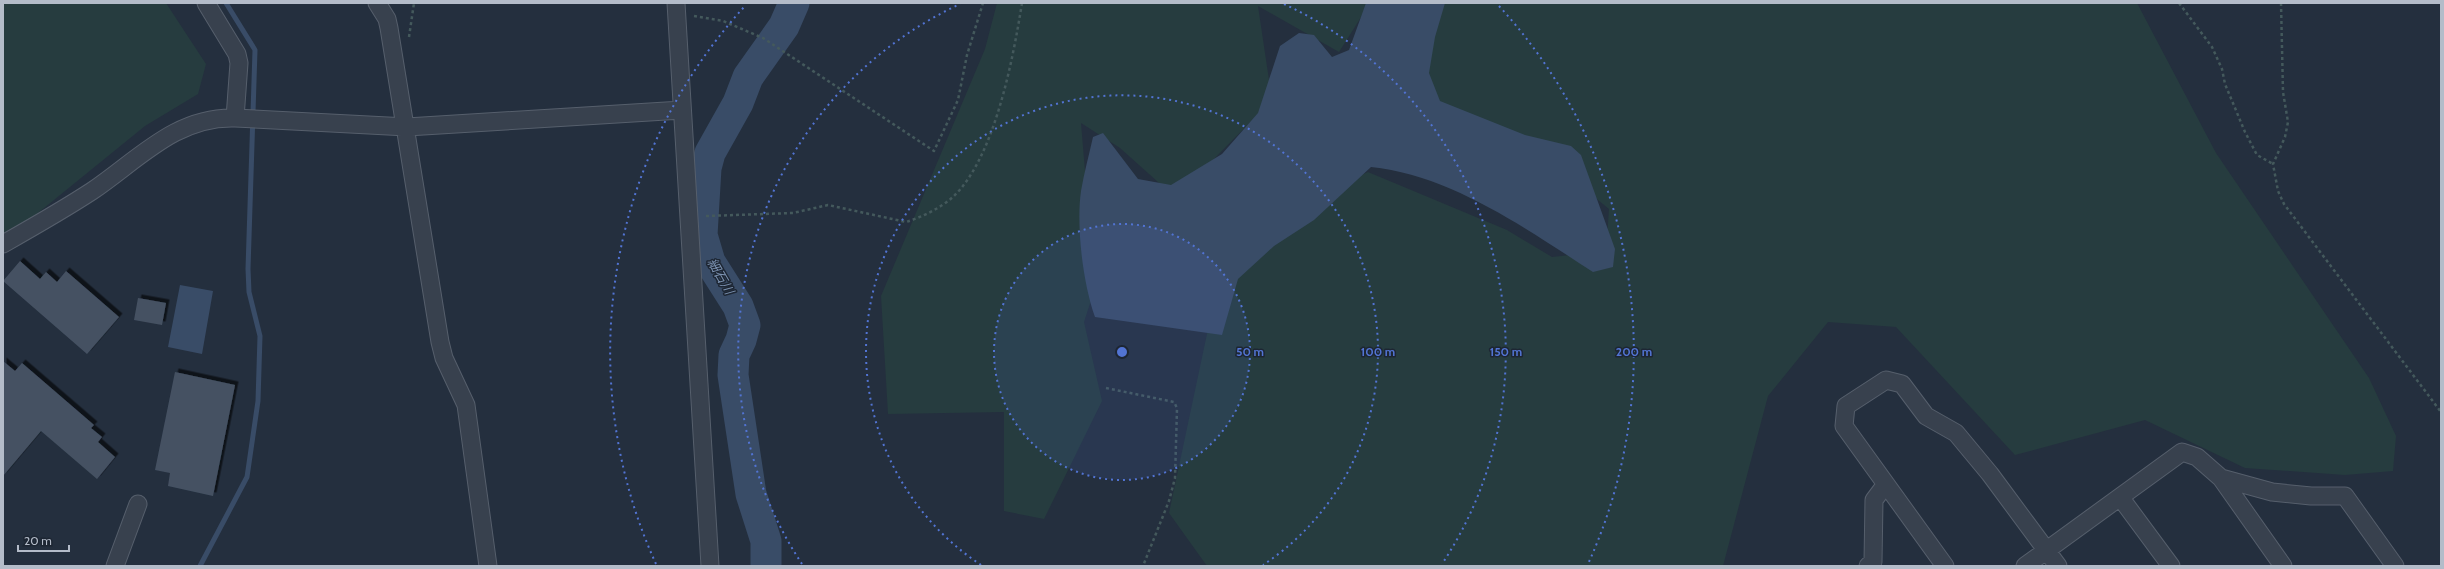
<svg xmlns="http://www.w3.org/2000/svg" width="2444" height="569" viewBox="0 0 2444 569" font-family="Cabin,'Noto Sans JP',sans-serif">
<style>
.green{fill:#263c3f}
.water{fill:#394c67}
.lines{fill:none;stroke-linecap:round;stroke-linejoin:round}
.stream{stroke:#394c67;stroke-width:5}
.river{stroke:#394c67;stroke-width:31}
.building{fill:#455162;filter:url(#shadow)}
.street-casing{stroke:#565f6c;stroke-width:19}
.path{stroke:#44595c;stroke-width:2.5;stroke-dasharray:3 3;stroke-linecap:butt}
.street{stroke:#38414e;stroke-width:17}
.ring{fill:none;stroke:#5274d3;stroke-width:2;stroke-dasharray:2 4}
.labels{text-anchor:middle;stroke-width:3;stroke-linejoin:round;paint-order:stroke}
.water-label{font-size:13px;font-style:italic;fill:#7c92b1;stroke:#1d2633}
.centre{fill:#5274d3;stroke:#1d2633;stroke-width:2}
.ring-label{font-size:12px;text-anchor:middle;font-weight:bold;fill:#5274d3;stroke:#1d2633;stroke-width:3;stroke-linejoin:round;paint-order:stroke}
</style>
<defs>
<filter id="shadow"><feDropShadow dx="3.5" dy="-3.5" stdDeviation="0" flood-color="#0009"/></filter>
</defs>
<rect width="100%" height="100%" fill="#242f3e"/>
<path class="green" d="M3,3H166L206,64L198,94L145,126L33,217L3,233Z
M997,3H1370L1339,52L1258,6L1272,100L1212,161L1168,191L1120,148L1081,123L1086,183L1100,273L1084,322L1102,401L1044,519L1004,511V412L888,414L881,296L985,49Z
M1422,3H2137L2216,153L2369,378L2396,436L2393,471L2345,475L2245,468L2145,420L2015,455L1896,327L1828,322L1768,396L1723,566H1207L1169,513L1218,282L1294,205L1368,172L1507,230L1552,257L1580,254L1607,239L1609,209L1541,153L1415,106Z"/>
<path class="water" d="M1366,3H1445L1435,37L1429,73L1440,101L1525,135L1571,146L1581,155L1615,249L1613,267L1593,272C1528,230 1451,175 1371,167L1314,220L1274,246L1238,279L1222,335L1095,317C1083,284 1076,226 1081,191C1084,173 1089,155 1093,137L1103,133L1138,179L1171,185L1222,154L1258,113L1280,46L1299,33L1314,35L1332,57L1349,50Z
M180,285L213,291L202,354L168,347Z"/>
<g class="lines">
<path class="stream" d="M200,566L247,477L258,401L260,336L249,292L248,269L255,50L226,3"/>
<path class="river" d="M766,566V541L751,494L733,375L734,355L741,340L745,325L738,306L710,262L702,235L706,168L710,153L738,103L748,77L784,26L794,3"/>
</g>
<path class="building" d="M20,261L40,279L46,272L57,282L66,271L119,317L87,354L3,281Z
M138,298L166,303L162,325L134,320Z
M3,361L15,371L22,363L94,425L91,428L102,437L98,442L115,457L97,479L41,431L3,476Z
M175,372L235,385L213,496L168,486L170,473L155,470Z"/>
<g class="lines">
<defs>
<path id="street" d="M206,3L237,54L239,63L235,118
M377,3L387,19L389,28L440,342L444,358L466,405L488,566
M676,3L710,566
M3,244C33,227 63,210 92,191C138,160 176,116 235,118L407,127L682,110
M2221,478L2283,566
M2120,497L2171,566
M115,566L138,504
M1868,566L1873,562L1874,500L1886,484
M1945,566L1844,426L1846,406L1886,380L1902,384L1926,416L1956,433L1990,474L2058,566
M2025,566L2182,452L2197,457L2221,478L2272,492L2311,496H2345L2395,566"/>
</defs>
<use href="#street" class="street-casing"/>
<path class="path" d="M2179,3L2212,47L2222,69L2225,84L2245,132L2257,155L2273,164
M2281,3L2283,92L2288,122L2285,137L2273,164L2278,191L2284,204L2441,412
M694,16L723,21L763,38L934,151L958,100L967,55L983,3
M409,37L414,3
M706,216L793,213L828,205L906,222C922,217 941,208 954,196C995,156 1013,59 1022,3
M1106,388L1174,402L1177,408L1175,478L1169,501L1143,566"/>
<use href="#street" class="street"/>
</g>
<circle cx="1122" cy="352" r="128" fill="#5274d3" fill-opacity=".12"/>
<g class="ring">
<circle cx="1122" cy="352" r="128"/>
<path d="M981 565A256 256 0 1 1 1263 565"/>
<path d="M802 564A384 384 0 0 1 960 4M1284 4A384 384 0 0 1 1442 564"/>
<path d="M656 564A512 512 0 0 1 745 6M1499 6A512 512 0 0 1 1588 564"/>
</g>
<g class="labels">
<g class="water-label">
<text transform="translate(721 276) rotate(60)" y="5">細石川</text>
</g>
</g>
<circle cx="1122" cy="352" r="6" class="centre"/>
<g class="ring-label">
<text x="1250" y="356">50 m</text>
<text x="1378" y="356">100 m</text>
<text x="1506" y="356">150 m</text>
<text x="1634" y="356">200 m</text>
</g>
<rect width="2444" height="569" fill="none" stroke="#b4bcc9" stroke-width="8"/>
<path d="M18 545v6h51v-6" fill="none" stroke="#b4bcc9" stroke-width="2"/>
<text x="24" y="545" font-size="12" fill="#b4bcc9" stroke="#1d2633" stroke-width="3" paint-order="stroke">20 m</text>
</svg>
